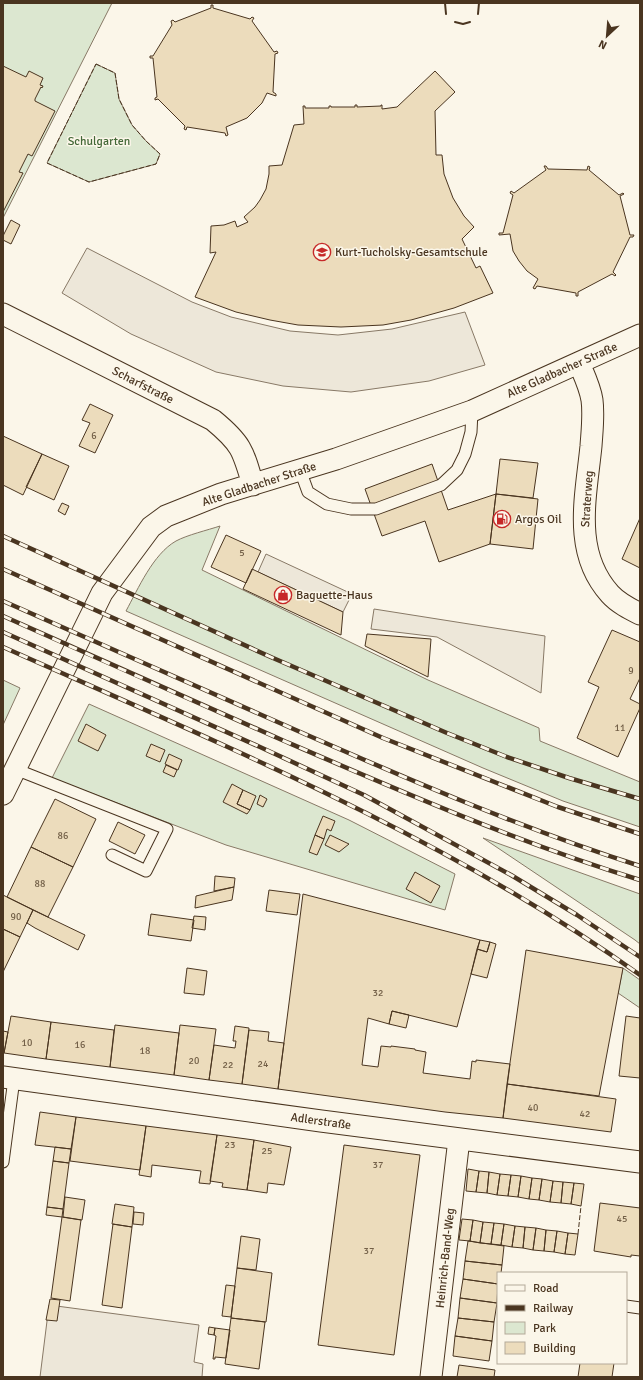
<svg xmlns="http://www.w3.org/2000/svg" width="643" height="1380" viewBox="0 0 643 1380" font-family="Signika,sans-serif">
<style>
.green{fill:#dce7d0;stroke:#887966}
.parking{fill:#ede7d9;stroke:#887966}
.building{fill:#ecdcbc;stroke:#4a3520}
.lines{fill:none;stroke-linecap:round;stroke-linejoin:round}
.service-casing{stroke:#4a3520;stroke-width:13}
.minor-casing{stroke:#4a3520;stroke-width:23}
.service{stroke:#fbf6e9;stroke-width:11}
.minor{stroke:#fbf6e9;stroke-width:21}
.rail-casing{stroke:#4a3520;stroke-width:4.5}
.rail{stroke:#fbf6e9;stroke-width:3;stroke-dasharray:9;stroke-linecap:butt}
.fence{stroke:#4a3520;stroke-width:1;stroke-dasharray:5 2;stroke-linecap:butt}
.wall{stroke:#4a3520;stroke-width:2}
.labels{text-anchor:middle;stroke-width:3;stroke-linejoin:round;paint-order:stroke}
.number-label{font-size:10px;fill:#725f47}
.park-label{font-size:12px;fill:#436837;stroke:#fbf6e9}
.poi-label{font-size:12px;fill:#4a3520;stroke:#fbf6e9;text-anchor:start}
.street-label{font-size:12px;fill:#4a3520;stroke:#fbf6e9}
</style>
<rect width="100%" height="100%" fill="#fbf6e9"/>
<path class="green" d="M3,3H112L3,218Z
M96,64L115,73L119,99L132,125L146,141L160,154L156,164L89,182L47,163Z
M220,526L202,570L428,680L539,728L540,741L640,782V827L563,801L483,768L126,611C138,589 153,554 176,541C187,535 208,530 220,526Z
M3,680L20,688L3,725Z
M89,704L349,820L455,874L445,910L226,845L52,778Z
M483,838L640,894V944L635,940Z
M623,968L640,980V1008L618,993Z"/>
<path class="parking" d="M87,248L192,302L231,317L290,331L338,335L392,329L465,312L485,365L429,381L351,392L283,386L216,372L131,334L62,293Z
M266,554L352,594L343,612L258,572Z
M374,609L545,636L541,693L437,637L371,629Z
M49,1305L199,1325L194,1362L203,1364L202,1377H40Z"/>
<path class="building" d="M211,5H213V8L250,19L252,17L254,18L252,21L274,52L277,51L278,53L275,54L273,92L276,94V96L267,93L262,103L247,118L226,127L228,135L226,136L225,133L187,127L186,130L184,129L185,126L158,99L155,100V98L157,97L153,58H150V56H153L172,25L171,21L173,20L175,22L211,8Z
M3,66L26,77L29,71L43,78L40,85L43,86L42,88L41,87L35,99V101L55,111L32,156L28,154L19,172L23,173L3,212Z
M435,71L455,92L435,111L436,155H442L444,174L453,198L464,216L474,227L462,239L476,268L480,266L493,293L454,308L411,320L383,325L341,327L298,325L270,320L236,312L195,297L216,252L210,253L211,226L224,225L235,221L237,227L248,222L244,217L255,207L260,200L266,189L269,174V166L282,165L294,125L304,124L303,106H305V108H329V106H331V107H355V105H357V107L381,106V105H382V109L397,107Z
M544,166H546L548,169L587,170L588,166L590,167L589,170L619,195L623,193L624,194L620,196L630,235H634L633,237H630L613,272L616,275L615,276L612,274L578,292V296H576V293L537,286L535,289L533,288L538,279L527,271L519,261L513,251L510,234L499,235V233H503L513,195L510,193L511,191L514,193L546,170Z
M11,220L20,225L11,244L3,240V236Z
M90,404L113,415L95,453L79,446L90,423L82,420Z
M3,436L42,454L23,495L3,485Z
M42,454L69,466L54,500L26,487Z
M500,459L538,463L533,498L496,494Z
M432,464L448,510L496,494L490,544L439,562L425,521L382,536L365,489Z
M496,494L538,499L533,549L490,544Z
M62,503L69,506L65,515L58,511Z
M640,518V568L622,559Z
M226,535L261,551L246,583L211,567Z
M252,569L343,612L341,635L243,589Z
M612,630L640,642V678L630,699L640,704V708L618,757L577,738L599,687L588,682Z
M367,634L431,639L428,677L365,646Z
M86,724L106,735L98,751L78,741Z
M151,744L165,750L160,762L146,756Z
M169,754L182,760L178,770L165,764Z
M166,765L177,770L174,777L163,772Z
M232,784L243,790L237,804L250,810L247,814L223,802Z
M243,790L256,796L250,810L237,804Z
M260,795L267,799L263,807L257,804Z
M55,799L96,819L73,867L31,847Z
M323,816L335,821L331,831L327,829L324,839L315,835Z
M118,822L145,835L135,854L109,841Z
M315,835L324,839L317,855L309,852Z
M330,835L349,844L339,852L325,845Z
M31,847L73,867L48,917L7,897Z
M415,872L440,886L431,903L406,889Z
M215,876L235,878L234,887L214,891Z
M234,887L232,900L195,908L196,896Z
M269,890L300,894L297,915L266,911Z
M303,894L480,940L457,1027L392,1011L389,1024L368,1018L362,1065L378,1067L381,1046L391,1047V1046L415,1049V1050L426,1052L423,1073L470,1079L472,1061L476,1062V1060L510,1064L503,1118L445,1112L278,1089Z
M3,895L33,910L20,937L3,929Z
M33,910L85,935L78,950L35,928L27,923Z
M151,914L194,920L191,941L148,935Z
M194,916L206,917L205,930L192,928Z
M3,929L20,937L3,972Z
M480,940L490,942L487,952L477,949Z
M490,942L496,944L487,978L471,974L477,949L487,952Z
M526,950L623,968L599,1096L507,1084Z
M187,968L207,971L204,995L184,993Z
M392,1011L409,1015L406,1028L389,1024Z
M11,1016L51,1022L46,1059L4,1053Z
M626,1016L640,1018V1078L619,1076Z
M51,1022L114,1030L110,1067L46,1059Z
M115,1025L179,1033L174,1075L110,1067Z
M180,1025L216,1029L209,1080L174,1075Z
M235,1026L249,1028L242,1084L209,1080L214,1045L235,1048L236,1041H233Z
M249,1030L269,1032L268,1041L284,1043L278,1089L242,1084Z
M3,1031L8,1032L4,1053H3Z
M507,1084L616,1099L611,1132L503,1118Z
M40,1112L76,1117L71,1149L35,1145Z
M76,1117L146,1126L140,1170L70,1161Z
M146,1126L217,1135L210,1184L199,1183L201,1171L152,1165L151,1177L139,1175Z
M217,1135L254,1140L247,1190L222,1187L223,1183L210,1181Z
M254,1140L291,1147L284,1185L268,1183L267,1193L247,1190Z
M344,1145L420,1155L394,1355L318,1345Z
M55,1147L71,1149L69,1163L53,1161Z
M53,1161L69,1163L63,1209L47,1207Z
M468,1169L479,1171L476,1192L466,1191Z
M479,1171L489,1172L487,1193L476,1192Z
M489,1172L500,1174L497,1195L487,1193Z
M500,1174L511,1175L508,1196L497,1195Z
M511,1175L521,1176L518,1197L508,1196Z
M521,1176L532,1178L529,1199L518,1197Z
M532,1178L542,1179L539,1200L529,1199Z
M542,1179L553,1181L550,1202L539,1200Z
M553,1181L563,1182L561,1203L550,1202Z
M563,1182L574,1183L571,1204L561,1203Z
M574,1183L584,1184L581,1206L571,1204Z
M65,1197L85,1200L82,1220L63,1217Z
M600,1203L640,1208V1207V1256L631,1255V1257L594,1251Z
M115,1204L134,1207L132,1227L112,1224Z
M47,1207L63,1209L62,1217L46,1215Z
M134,1212L144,1213L143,1225L133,1224Z
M62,1217L81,1220L70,1301L51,1298Z
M462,1219L473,1220L470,1241L459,1240Z
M473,1220L483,1222L480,1243L470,1241Z
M483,1222L494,1223L491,1244L480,1243Z
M494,1223L504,1224L501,1245L491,1244Z
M113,1224L132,1227L122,1308L102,1305Z
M504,1224L515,1226L512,1247L501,1245Z
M515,1226L525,1227L523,1248L512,1247Z
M525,1227L536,1228L533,1250L523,1248Z
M536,1228L546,1230L544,1251L533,1250Z
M546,1230L557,1231L554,1252L544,1251Z
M557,1231L568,1233L565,1254L554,1252Z
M568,1233L578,1234L575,1255L565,1254Z
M241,1236L260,1239L256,1270L237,1268Z
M468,1241L504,1246L502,1265L465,1261Z
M465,1261L502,1265L501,1273H498V1284L463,1279Z
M237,1268L272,1273L266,1322L231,1318Z
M463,1279L498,1284L497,1303L460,1298Z
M226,1285L235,1286L231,1317L222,1316Z
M460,1298L497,1303L494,1322L458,1318Z
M50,1299L60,1300L57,1321L46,1320Z
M231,1318L265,1322L259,1369L225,1364Z
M458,1318L494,1322L492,1341L455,1336Z
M209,1327L215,1328L214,1335L208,1334Z
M215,1328L230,1330L226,1358L215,1357V1359H213L216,1336L214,1335Z
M455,1336L492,1341L489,1361L453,1356Z
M580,1363H614L612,1377H578Z
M459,1365L495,1370L494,1377H457Z"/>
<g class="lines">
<defs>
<path id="service" d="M300,470L308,492L327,504L351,509H376L441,485L457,470L465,454L471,432L472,411
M15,769L167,829L146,871L112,855
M3,1162L14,1079
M626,1306L640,1308"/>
<path id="minor" d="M3,314L213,420C241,443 243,450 253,485
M579,363C584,375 590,387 592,400C594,415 592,431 591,446C586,497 572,552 610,594C618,603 630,609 640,614
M3,794L102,593L151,527L166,516L221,494L336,459L472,411L640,335
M3,1077L321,1121L640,1162
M431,1377L459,1139"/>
</defs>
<use href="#service" class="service-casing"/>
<use href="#minor" class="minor-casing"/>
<use href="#service" class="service"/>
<use href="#minor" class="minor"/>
<defs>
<path id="rail" d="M3,536L273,658L447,733L507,757L569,778L640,799
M3,569L383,738L558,807L640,834
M3,601C101,644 200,688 298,731C410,780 523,829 640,866
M3,616C96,658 189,699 282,740C400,791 517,842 640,880
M3,632L260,747L364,795L511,875L577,915L640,957
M3,647C221,744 445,836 640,975"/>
</defs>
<use href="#rail" class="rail-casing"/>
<use href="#rail" class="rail"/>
<path class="fence" d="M96,64L115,73L119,99L132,125L146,141L160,154L156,164L89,182L47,163Z
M578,1234L581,1206"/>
<path class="wall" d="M445,3L446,14
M478,14L479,3
M455,22L463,24L470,22"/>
</g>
<defs>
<symbol id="school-ring" viewBox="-11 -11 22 22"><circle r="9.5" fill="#fbf6e9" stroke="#c62828" stroke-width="1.5"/><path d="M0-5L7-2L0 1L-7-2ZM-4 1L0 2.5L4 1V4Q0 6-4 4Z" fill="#c62828"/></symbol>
<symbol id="fuel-ring" viewBox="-11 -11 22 22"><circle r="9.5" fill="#fbf6e9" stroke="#c62828" stroke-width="1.5"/><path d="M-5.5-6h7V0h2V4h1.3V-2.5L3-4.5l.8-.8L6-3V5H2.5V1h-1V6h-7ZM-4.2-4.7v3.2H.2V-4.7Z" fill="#c62828"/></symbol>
<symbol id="shop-ring" viewBox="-11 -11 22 22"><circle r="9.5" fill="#fbf6e9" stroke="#c62828" stroke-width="1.5"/><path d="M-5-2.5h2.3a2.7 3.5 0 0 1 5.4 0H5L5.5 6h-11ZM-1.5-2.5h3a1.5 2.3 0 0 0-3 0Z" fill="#c62828"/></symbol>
</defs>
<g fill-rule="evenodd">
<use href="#school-ring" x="312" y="242" width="20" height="20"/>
<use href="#fuel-ring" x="492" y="509" width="20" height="20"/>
<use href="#shop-ring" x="273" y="585" width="20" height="20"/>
</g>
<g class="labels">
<g class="number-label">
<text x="94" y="439">6</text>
<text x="242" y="556">5</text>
<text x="631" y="674">9</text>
<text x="620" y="731">11</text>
<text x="63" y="839">86</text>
<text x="40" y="887">88</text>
<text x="16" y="920">90</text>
<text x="378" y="996">32</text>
<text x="27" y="1046">10</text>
<text x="80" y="1048">16</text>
<text x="145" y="1054">18</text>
<text x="194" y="1064">20</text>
<text x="263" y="1067">24</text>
<text x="228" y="1068">22</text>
<text x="533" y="1111">40</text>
<text x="585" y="1117">42</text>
<text x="230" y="1148">23</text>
<text x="267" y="1154">25</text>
<text x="378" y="1168">37</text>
<text x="622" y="1222">45</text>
<text x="369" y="1254">37</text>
</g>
<g class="park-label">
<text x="99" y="145">Schulgarten</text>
</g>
<g class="poi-label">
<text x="335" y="256">Kurt-Tucholsky-Gesamtschule</text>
<text x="515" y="523">Argos Oil</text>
<text x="296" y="599">Baguette-Haus</text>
</g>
<g class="street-label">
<text transform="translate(562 370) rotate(-24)" y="4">Alte Gladbacher Straße</text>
<text transform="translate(143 385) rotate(27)" y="4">Scharfstraße</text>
<text transform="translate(259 484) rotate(-18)" y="4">Alte Gladbacher Straße</text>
<text transform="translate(587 499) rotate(-86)" y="4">Straterweg</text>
<text transform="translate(321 1121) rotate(8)" y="4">Adlerstraße</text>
<text transform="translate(445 1258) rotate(-84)" y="4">Heinrich-Band-Weg</text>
</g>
</g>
<rect width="643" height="1380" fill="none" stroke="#4a3520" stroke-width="8"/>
<rect x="497" y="1272" width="130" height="92" fill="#fbf6e9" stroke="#b4a999"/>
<rect x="505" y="1285" width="20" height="6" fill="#fbf6e9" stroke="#b4a999"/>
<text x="533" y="1292" font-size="12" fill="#4a3520">Road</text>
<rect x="505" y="1305" width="20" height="6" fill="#4a3520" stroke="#b4a999"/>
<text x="533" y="1312" font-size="12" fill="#4a3520">Railway</text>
<rect x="505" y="1322" width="20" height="12" fill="#dce7d0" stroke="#b4a999"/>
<text x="533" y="1332" font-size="12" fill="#4a3520">Park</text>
<rect x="505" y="1342" width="20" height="12" fill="#ecdcbc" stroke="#b4a999"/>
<text x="533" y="1352" font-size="12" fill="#4a3520">Building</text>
<g transform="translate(607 36) rotate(206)" stroke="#fbf6e9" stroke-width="3" paint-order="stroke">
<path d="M0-3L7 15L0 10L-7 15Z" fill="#4a3520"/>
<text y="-6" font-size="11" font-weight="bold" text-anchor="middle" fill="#4a3520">N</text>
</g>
</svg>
